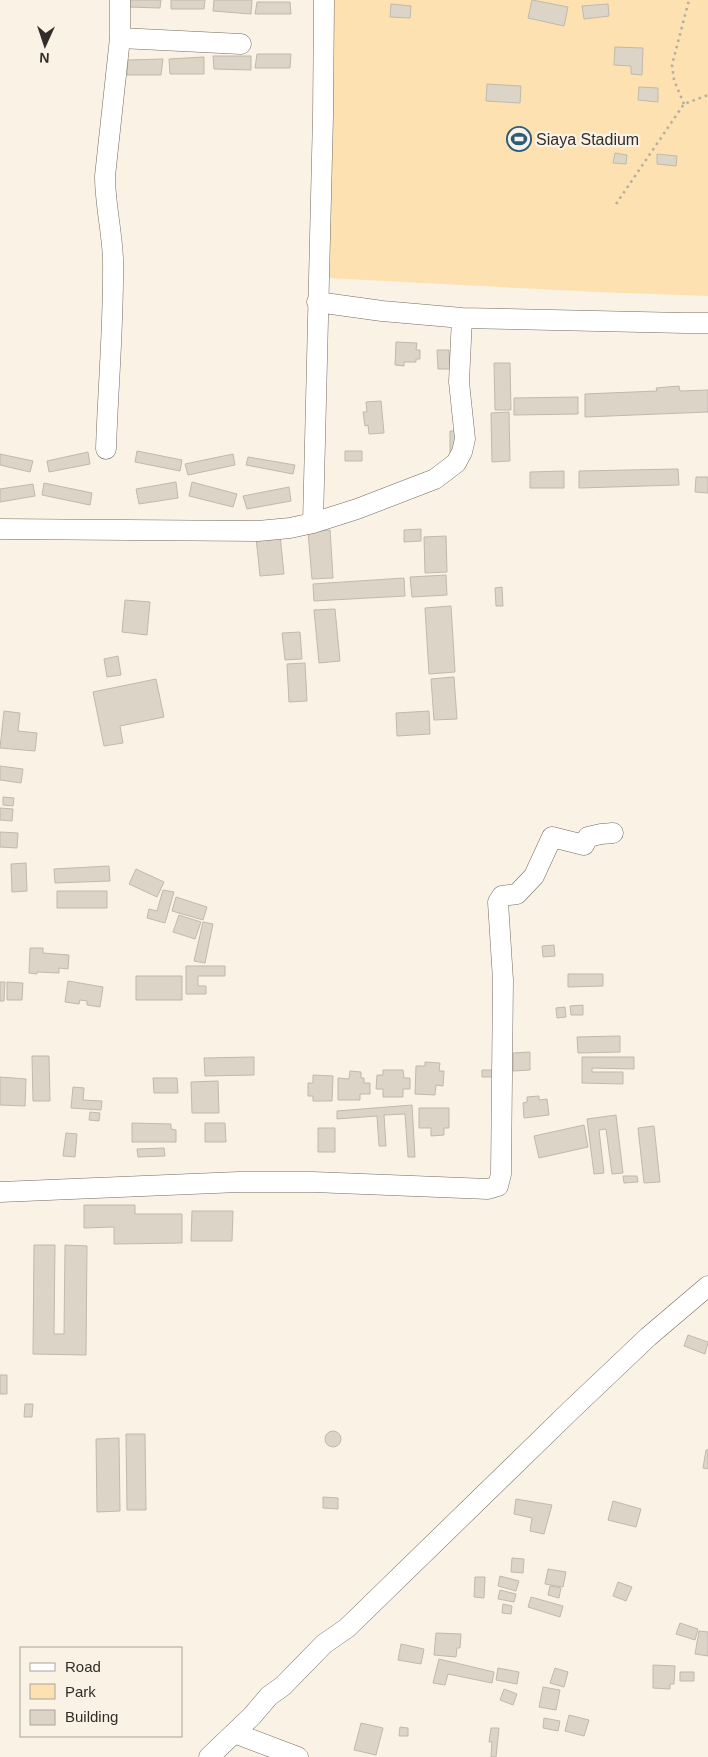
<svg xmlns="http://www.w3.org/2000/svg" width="708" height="1757" viewBox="0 0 708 1757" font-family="Helvetica,sans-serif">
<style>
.green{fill:#fde1b1}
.building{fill:#dbd4c7;stroke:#c0b9ac}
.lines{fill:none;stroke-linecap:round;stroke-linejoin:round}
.minor-casing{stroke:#736c60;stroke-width:21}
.path{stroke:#b4aea3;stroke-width:2.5;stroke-dasharray:2.5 4;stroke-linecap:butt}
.minor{stroke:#fff;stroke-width:20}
.labels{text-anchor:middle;stroke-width:4.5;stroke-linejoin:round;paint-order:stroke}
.poi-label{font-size:16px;fill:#312e29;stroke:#faf2e5;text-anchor:start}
</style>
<rect width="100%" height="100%" fill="#faf2e5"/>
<path class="green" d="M330,0H708V296L596,292L328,278Z"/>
<path class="building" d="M128,0H161L160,8L128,7Z
M171,0H205L204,9H171Z
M214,0H252L251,14L213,11Z
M532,0L568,7L564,26L528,18Z
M257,2H290L291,14H255Z
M391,4L411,6L410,18L390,17Z
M608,4L609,16L584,19L582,6Z
M615,47L643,48L642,75L631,74V66L614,65Z
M257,54H291L290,68H255Z
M213,56H251V70L214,69Z
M204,57V74H170L169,59Z
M163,59L161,75H127L128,60Z
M487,84L521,86L520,103L486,101Z
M639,87L658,88V102L638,100Z
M615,153L627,155L626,164L613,163Z
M657,154L677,156L676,166L657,164Z
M396,342L417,343L416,350H420V359H416V362H404V366L395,365Z
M437,350H449L450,369H438Z
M494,363H510L511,410H495Z
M679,386L680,391L708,390V412L585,417V394L657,391L656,388Z
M578,397V414L514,415V398Z
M381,401L384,433L369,434L368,425L365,426L363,412H367L366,402Z
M509,412L510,461L492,462L491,413Z
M450,431H458V453H450Z
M137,451L182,460L180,471L135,462Z
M345,451H362V461H345Z
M88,452L90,464L49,472L47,461Z
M0,454L33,461L30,472L0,465Z
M233,454L235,465L188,475L185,464Z
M248,457L295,465L293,474L246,465Z
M678,469L679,485L579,488V471Z
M564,471V488H530V472Z
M696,477H708V493L695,492Z
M176,482L178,498L139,504L136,489Z
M192,482L237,494L233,507L189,496Z
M44,483L92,493L90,505L42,495Z
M33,484L35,496L0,502V489Z
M289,487L291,501L247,509L243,496Z
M421,529V541L404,542V530Z
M330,530L333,578L312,579L308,532Z
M280,535L284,574L260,576L256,537Z
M446,536L447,572L425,573L424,537Z
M446,575L447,595L412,597L410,577Z
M404,578L405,596L314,601L313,584Z
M502,587L503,606H496L495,588Z
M125,600L150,602L147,635L122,632Z
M451,606L455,672L429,674L425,608Z
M335,609L340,661L319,663L314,610Z
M300,632L302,659L285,660L282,633Z
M118,656L121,675L107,677L104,659Z
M305,663L307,701L289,702L287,664Z
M454,677L457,719L434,720L431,679Z
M156,679L164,717L120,726L123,743L104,746L93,692Z
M4,711L20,713L18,731L37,733L35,751L0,748Z
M429,711L430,734L397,736L396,713Z
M0,766L23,769L21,783L0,780Z
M3,797L14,798L13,806L3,805Z
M0,808L13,809L12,821L0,820Z
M0,832L18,833L17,848L0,847Z
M26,863L27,891L12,892L11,864Z
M109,866L110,881L55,883L54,869Z
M136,869L164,882L157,897L129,884Z
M163,890L174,892L165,923L147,918L149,909L157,911Z
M57,891H107V908H57Z
M176,897L207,907L203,920L172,911Z
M179,915L201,922L195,939L173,932Z
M203,922L213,924L205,963L194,961Z
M554,945L555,956L543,957L542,946Z
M30,948H43V953L69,955L68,969L59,968V973L37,972V974L29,973Z
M186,966H225V976H198V986H206V994H186Z
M568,974H603V986L568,987Z
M136,976H182V1000H136Z
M68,981L103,987L100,1007L87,1005V1001L80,1000L79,1004L65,1002Z
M0,982H5L4,1001H0Z
M7,982L23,983L22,1000H7Z
M583,1005V1015H571L570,1006Z
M565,1007L566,1017L557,1018L556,1008Z
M620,1036V1052L578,1053L577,1037Z
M530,1052V1070L513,1071V1053Z
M32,1056H49L50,1101H33Z
M254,1057V1075L205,1076L204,1058Z
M582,1057H634V1069L592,1068V1072H623V1084L582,1083Z
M425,1062L440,1063L439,1071H444L443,1086L436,1085L435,1095L415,1094L416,1066H425Z
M383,1070H403L404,1078H410V1089H403V1097H383V1089H376L377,1075H383Z
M482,1070H494L493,1077H482Z
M350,1071L361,1072V1078H364V1083H370V1094H360V1100H338V1078L349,1079Z
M313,1075L333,1076L332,1101H313V1096H308V1083H313Z
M0,1077L26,1079L25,1106L0,1105Z
M153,1078H177L178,1093H154Z
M218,1081L219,1113H192L191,1082Z
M73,1087L84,1088L83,1100L102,1101L101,1110L71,1108Z
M539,1096V1100L547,1099L549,1115L524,1118L523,1103L527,1102V1097Z
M412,1105L415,1157H408L405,1114L384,1115L386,1146H379L377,1116L337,1119V1111Z
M419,1108H449V1128H444V1135L431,1136V1128H419Z
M90,1112L100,1113L99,1121L89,1120Z
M616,1115L623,1173L612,1174L606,1129L599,1130L604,1173L594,1174L587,1119Z
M132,1123L171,1124V1129L176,1130V1142H132Z
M205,1123H225L226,1142H205Z
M584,1125L588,1147L539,1158L534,1136Z
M654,1126L660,1182L644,1183L638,1128Z
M318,1128H335V1152H318Z
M66,1133L77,1134L75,1157L63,1156Z
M164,1148L165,1156L138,1157L137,1149Z
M623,1176H637L638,1182L624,1183Z
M84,1205H135V1214H182V1243L114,1244V1227L84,1228Z
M192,1211H233L232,1241H191Z
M34,1245H55L54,1334H64L65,1245L87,1246L86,1355L33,1354Z
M688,1335L708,1342L705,1354L684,1346Z
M0,1375H7V1394H0Z
M25,1404H33L32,1417H24Z
M325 1439a8 8 0 1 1 16 0a8 8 0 1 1-16 0Z
M126,1434H145L146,1510H127Z
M119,1438L120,1511L97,1512L96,1439Z
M706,1450H708V1469L703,1468Z
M323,1497L338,1498V1509L323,1508Z
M516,1499L552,1505L544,1534L530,1531L532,1518L514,1514Z
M613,1501L641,1509L636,1527L608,1520Z
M512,1558L524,1559L523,1573L511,1572Z
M548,1569L566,1572L563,1587L545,1584Z
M500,1576L519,1581L516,1591L498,1586Z
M475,1577H485L484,1598L474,1597Z
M618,1582L632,1587L626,1601L613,1596Z
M550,1586L561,1588L559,1598L548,1595Z
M500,1590L516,1594L514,1602L498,1599Z
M531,1597L563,1606L560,1617L528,1607Z
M503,1604L512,1606L511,1614L502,1613Z
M680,1623L698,1629L695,1640L676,1634Z
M699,1631L708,1632V1656L695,1654Z
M436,1633L461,1634L460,1648H457L456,1657L434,1655Z
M401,1644L424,1649L421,1664L398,1660Z
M439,1659L494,1672L492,1683L448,1674L445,1685L433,1683Z
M653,1665L675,1666L674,1684H670V1689L653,1688Z
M498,1668L519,1672L517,1684L496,1680Z
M555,1668L568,1672L564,1687L550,1683Z
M680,1672H694V1681H680Z
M543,1687L560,1690L556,1710L539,1707Z
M504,1689L517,1694L513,1705L500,1700Z
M569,1715L589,1720L584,1736L565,1731Z
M544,1718L560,1721L558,1731L543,1728Z
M361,1723L383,1728L376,1755L354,1750Z
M400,1727L408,1728V1736H399Z
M491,1728H499L496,1757H491L492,1742H489Z"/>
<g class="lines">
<defs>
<path id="minor" d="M120,0V38L241,44
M317,302L382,311L462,318L684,323H708
M106,449C108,386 114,322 113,259C112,231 105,204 105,176L120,38
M313,523L357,509L435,479L456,463L462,452L465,439L459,382L462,318
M0,529L258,531L290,528L313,523L323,116L324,0
M0,1192L239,1182H313L488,1189L498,1186L501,1174L503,980L498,902L502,896L517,894L534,876L552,837L584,845L588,837L601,834L613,833
M234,1733L298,1757
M209,1757L252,1716L269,1696L283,1686L324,1644L347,1628L570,1411L648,1337L708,1286"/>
</defs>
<use href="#minor" class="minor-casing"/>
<path class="path" d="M684,104L674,80L672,65L689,0
M616,204L684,104L708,95"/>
<use href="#minor" class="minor"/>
</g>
<defs>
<symbol id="stadium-ring" viewBox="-11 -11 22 22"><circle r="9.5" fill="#faf2e5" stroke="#2a5d7a" stroke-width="1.5"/><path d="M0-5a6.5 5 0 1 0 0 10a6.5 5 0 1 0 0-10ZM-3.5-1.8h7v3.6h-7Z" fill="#2a5d7a"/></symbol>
</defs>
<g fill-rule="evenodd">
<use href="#stadium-ring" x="505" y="125" width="28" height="28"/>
</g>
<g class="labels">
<g class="poi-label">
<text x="536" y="145">Siaya Stadium</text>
</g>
</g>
<rect x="20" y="1647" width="162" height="90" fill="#faf2e5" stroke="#aaa49a"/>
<rect x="30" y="1663" width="25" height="8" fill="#ffffff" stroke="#aaa49a"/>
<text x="65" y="1672" font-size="15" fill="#312e29">Road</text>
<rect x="30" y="1684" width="25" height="15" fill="#fde1b1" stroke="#aaa49a"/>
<text x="65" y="1697" font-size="15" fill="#312e29">Park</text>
<rect x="30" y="1710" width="25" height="15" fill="#dbd4c7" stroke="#aaa49a"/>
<text x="65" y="1722" font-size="15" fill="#312e29">Building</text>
<g transform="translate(45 45) rotate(183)" stroke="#faf2e5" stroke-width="4" paint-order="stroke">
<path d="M0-4L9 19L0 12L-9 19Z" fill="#312e29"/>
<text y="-8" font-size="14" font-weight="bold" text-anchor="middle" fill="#312e29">N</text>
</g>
</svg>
